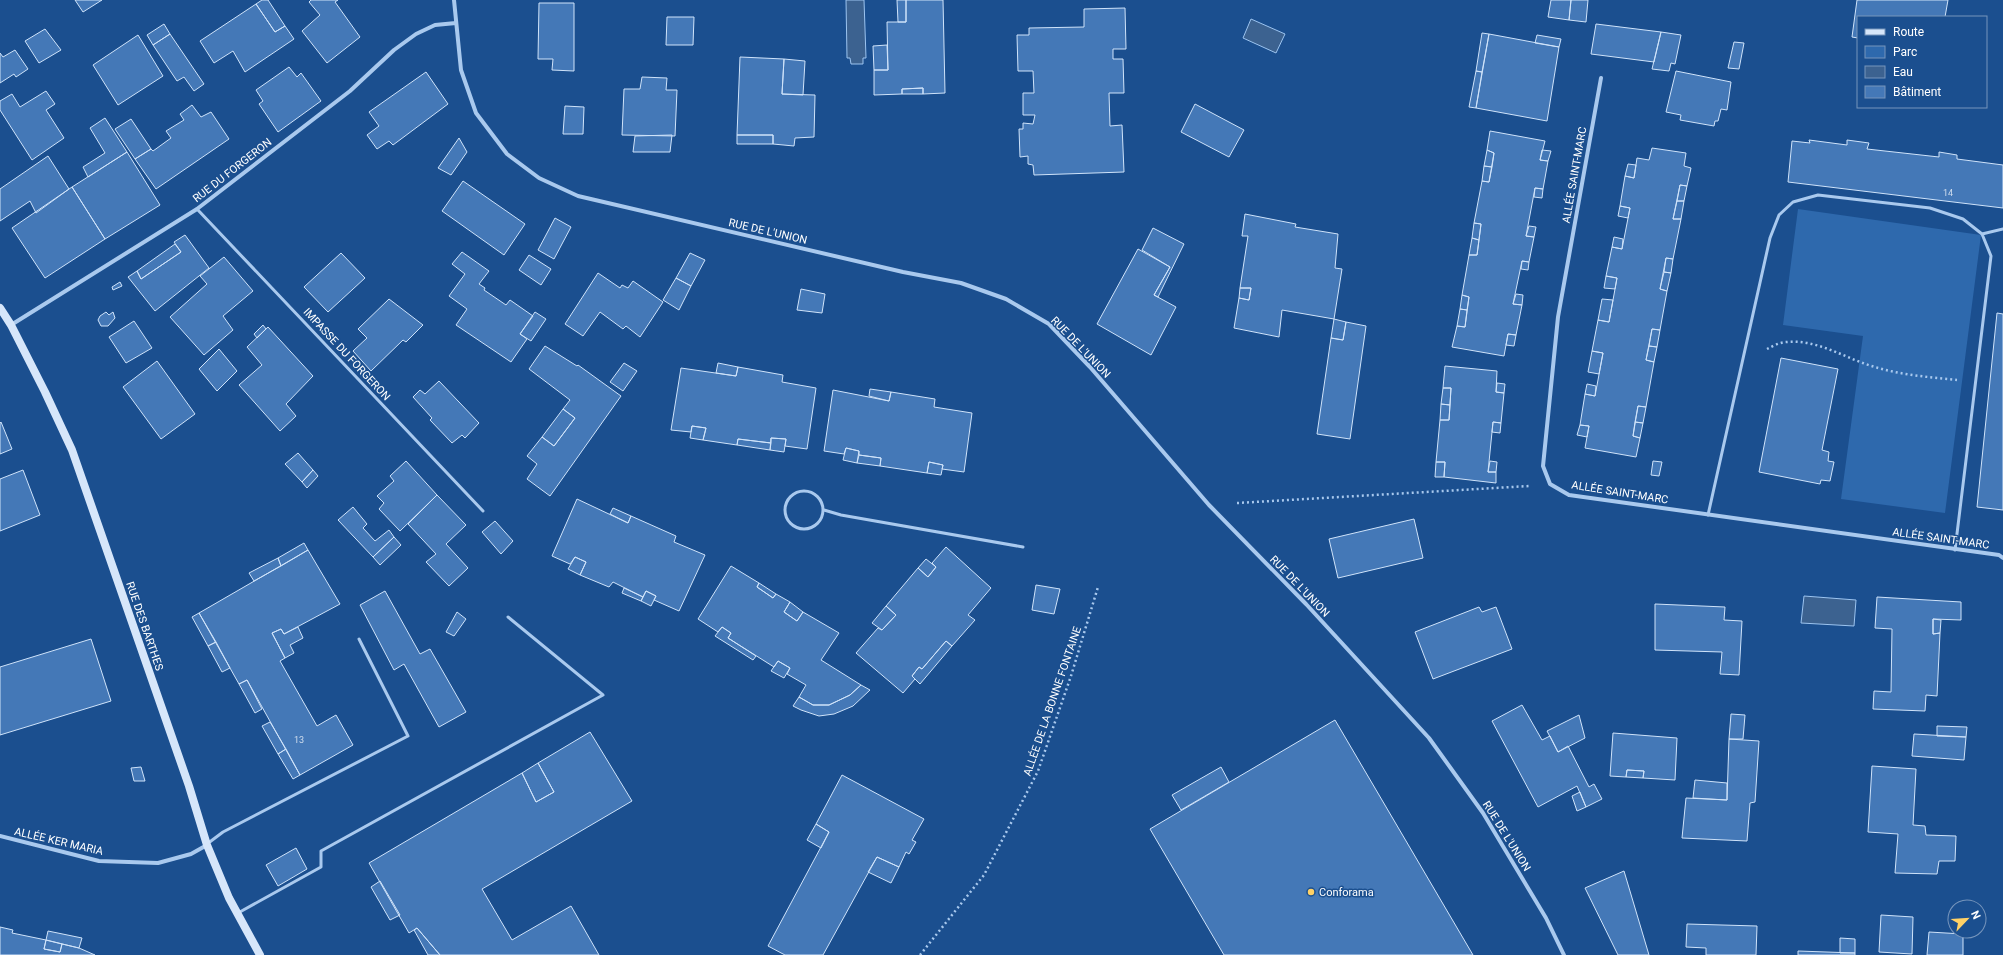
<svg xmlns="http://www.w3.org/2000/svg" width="2003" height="955" viewBox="0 0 2003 955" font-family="Roboto,sans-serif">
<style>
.green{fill:#2e69ad}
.water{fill:#3c6290;stroke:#9cc4f0}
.building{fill:#4478b7;stroke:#cfe3fa}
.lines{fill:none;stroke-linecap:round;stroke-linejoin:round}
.path{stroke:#a9c9ee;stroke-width:2.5;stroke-dasharray:2 3;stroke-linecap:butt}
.lane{stroke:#a9c9ee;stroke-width:3}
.street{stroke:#a9c9ee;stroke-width:4}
.secondary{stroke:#d6e6fa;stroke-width:8}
.poi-dot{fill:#ffd166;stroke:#1b4f8f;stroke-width:1.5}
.labels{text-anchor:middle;stroke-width:3;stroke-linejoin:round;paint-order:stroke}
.number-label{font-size:9px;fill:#d0dded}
.street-label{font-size:11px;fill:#fff;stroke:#1b4f8f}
.poi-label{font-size:11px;fill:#fff;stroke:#1b4f8f;text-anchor:start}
</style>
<rect width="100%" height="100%" fill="#1b4f8f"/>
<path class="green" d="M1798,209L1981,235L1945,513L1841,499L1863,336L1783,325Z"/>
<path class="water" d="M846,0H864L866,58H863V64H851L850,58H847Z
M1251,19L1285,34L1276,53L1243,38Z
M1804,596L1856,600L1854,626L1801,623Z"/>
<path class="building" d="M75,0H102L83,12Z
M262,0H268L285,26L275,32L256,4Z
M311,0H338L335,2L360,37L327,63L302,31L320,15L309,2Z
M897,0H906V22H898Z
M906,0H943L945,93L923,94V88L902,89V94L874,95V70H888L887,22H906Z
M1551,0H1571L1569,20L1548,17Z
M1571,0H1588L1586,22L1569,20Z
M1857,0H1948L1945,17H1858V38L1852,37Z
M539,3H574V71L552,70L553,59H538Z
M256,4L275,32L285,26L294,39L245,72L233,51L214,63L200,41Z
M1125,8L1126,49H1113V59H1123L1124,93H1109L1110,126L1122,125L1124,172L1034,175L1033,165L1028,164V156L1020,157L1019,129H1023V123L1033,124L1035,115H1023V93H1034L1033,71H1018L1017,35H1029V28L1084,27V9Z
M667,17H694L693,45H666Z
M164,24L170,34L153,45L147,35Z
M1596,24L1661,32L1654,62L1591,54Z
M45,29L61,50L39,63L25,41Z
M1661,32L1681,35L1675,64L1671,63L1669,71L1652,69Z
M1482,33L1489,34L1482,72L1476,71Z
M170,34L204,84L194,91L184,77L177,81L153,45Z
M1489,34L1559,47L1547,121L1476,108Z
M138,35L163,76L118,105L93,65Z
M1537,35L1561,39L1559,47L1535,43Z
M1734,42L1744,43L1739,69L1728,68Z
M887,45L888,70H874L873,46Z
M15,50L28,69L16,77L14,74L0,83V53L3,57Z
M740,57L784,59L782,94L815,95L814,137L795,138L794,146L773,144V135H737Z
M784,59L805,61L803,95L782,94Z
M289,67L297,77L301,73L321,101L278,132L259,104L263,101L256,90Z
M1476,71L1482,72L1476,108L1469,107Z
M1676,71L1731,82L1727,110L1721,109L1718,121H1715L1714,126L1680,120L1681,115L1666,112Z
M426,72L448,104L393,145L389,141L377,149L367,135L379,126L369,112Z
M642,77L667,78L666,90H677L675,136L622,135L624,89H640Z
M923,88V94H902V89Z
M46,91L55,104L46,110L64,138L32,160L0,110V101L12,94L20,107Z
M1195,104L1244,130L1229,157L1181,132Z
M192,105L201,117L211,112L229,139L156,189L135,159L151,149L153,151L171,138L166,131L184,120L180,114Z
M565,106L584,107L583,134H563Z
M105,118L127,152L88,177L83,167L105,153L90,128Z
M131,119L151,149L135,159L115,129Z
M1490,131L1545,141L1540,160L1548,161L1543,189L1535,188L1526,236L1534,237L1529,262L1522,261L1513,304L1522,305L1516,335L1508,334L1504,356L1452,347L1457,326L1465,327L1469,297L1462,295L1469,255H1477L1481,224L1474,223L1482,181L1489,182L1494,153L1487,150Z
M672,135L670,152H633L635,136Z
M737,135H773V144H737Z
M459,138L467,152L451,175L438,168Z
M1809,140L1847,145V140L1869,143L1867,149L1939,157V152L1957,155V159L2003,165V208L1788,182L1792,141L1810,143Z
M1652,148L1686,153L1684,166L1691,168L1687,186L1680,185L1673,219H1681L1673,259L1666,258L1660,289L1667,291L1660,330L1652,329L1646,360L1654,362L1646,407L1638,406L1633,436L1640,438L1636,457L1585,448L1589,426L1580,425L1585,394L1595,396L1603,353L1592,351L1598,320L1609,322L1617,278L1606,276L1612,247L1622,249L1630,208L1620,206L1625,176L1634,178L1637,158L1649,160Z
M1487,150L1494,153L1492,167L1484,166Z
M1542,150L1551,151L1548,161L1540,160Z
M127,152L160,205L105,239L72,187Z
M48,156L69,189L36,213L30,201L0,221V189Z
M1628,164L1636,165L1634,178L1625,176Z
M1484,166L1492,167L1489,182L1482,181Z
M463,181L525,224L504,255L442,211Z
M1680,185L1687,186L1684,201H1677Z
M72,187L105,239L45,278L12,228Z
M1535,188L1543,189L1542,198L1534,197Z
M1677,201H1684L1681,219H1673Z
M1620,206L1630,208L1628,218L1618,216Z
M1245,214L1296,224L1295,227L1338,234L1335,268L1342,269L1334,319L1282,310L1279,337L1234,328L1239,298L1249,300L1251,288H1240L1248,236H1242Z
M555,218L571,227L554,259L538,250Z
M1474,223L1481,224L1479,240L1472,238Z
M1529,226L1536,227L1534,237L1526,236Z
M1153,228L1184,244L1158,297L1154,295L1170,267L1142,250Z
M185,235L209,268L155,311L128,277L137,271L141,279L181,252L174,242Z
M1614,237L1623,239L1622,249L1612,247Z
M1472,238L1479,240L1477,255H1469Z
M175,244L181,252L141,279L137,271Z
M1138,249L1170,267L1154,295L1176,307L1151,355L1097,324Z
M462,252L489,271L479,284L485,288L484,290L506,305L510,300L533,316L520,334L527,339L511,362L456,325L467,309L449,296L465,274L452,264Z
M341,253L365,278L328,312L304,287Z
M690,253L705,260L691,286L676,278Z
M529,255L551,269L541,285L519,270Z
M224,257L253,291L223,316L233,330L204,355L170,317L207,284L200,276Z
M1666,258L1673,259L1671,273L1664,272Z
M1522,261L1529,262L1528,270L1521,269Z
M1664,272L1671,273L1667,291L1660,289Z
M598,273L620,288L622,285L628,288L633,281L663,302L640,337L626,326L623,329L600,312L583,336L565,324Z
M1606,276L1617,278L1615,289L1604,288Z
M676,278L691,286L679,310L663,300Z
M120,282L122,286L113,290L112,287Z
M1240,288H1251L1249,300L1239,298Z
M801,289L825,294L822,313L797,310Z
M1516,294L1523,295L1522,305L1513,304Z
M1462,295L1469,297L1467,310L1460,309Z
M389,299L423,325L406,342L403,340L371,371L353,351L367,338L358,329Z
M1602,299L1613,300L1609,322L1598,320Z
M1460,309L1467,310L1465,327L1457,326Z
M106,312L109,315L113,312L115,318L108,326H101L98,320L100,316Z
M535,312L546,319L531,341L520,334Z
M1997,313L2003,314V510L1977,507Z
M1334,319L1346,322L1343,340L1331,338Z
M134,321L152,348L126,363L109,337Z
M1346,322L1366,326L1350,439L1317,434L1331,338L1343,340Z
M263,325L266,329L257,338L254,334Z
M268,327L313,376L286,404L296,416L280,431L239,385L262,365L247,347Z
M1652,329L1660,330L1657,347L1649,346Z
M1508,334L1516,335L1514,346L1506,345Z
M545,346L577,366L578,365L621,396L550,496L527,479L537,464L527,456L542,437L554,446L575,418L563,409L570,400L529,369Z
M1649,346L1657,347L1654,362L1646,360Z
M219,349L237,371L217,391L199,369Z
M1592,351L1603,353L1599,374L1588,372Z
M1781,358L1838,369L1822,450L1829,452L1828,461L1834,462L1830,481L1821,480L1820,484L1759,472Z
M157,361L195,414L161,439L123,387Z
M624,363L637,371L623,391L610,382Z
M718,363L738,367L736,376L716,373Z
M1445,366L1497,371L1496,392L1504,393L1501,423L1493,422L1488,472H1496V483L1444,477L1445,462H1436L1440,420H1449L1451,388H1443Z
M738,367L783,375L782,382L816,388L807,449L785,446L786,439L771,438V443L738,439L737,445L703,440L706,428L692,426L691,432L671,430L681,368L736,376Z
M439,381L479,423L465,438L462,435L452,443L430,420L432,418L413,397L420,390L425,394Z
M1497,383L1505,384L1504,393L1496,392Z
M1587,384L1596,386L1595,396L1585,394Z
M1443,388H1451L1450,405L1441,404Z
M870,389L891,392L889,401L869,396Z
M833,390L889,401L891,392L935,399L934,407L972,413L964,472L942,469L943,465L929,462L927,473L880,466L881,458L859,455V451L846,448L844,454L824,451Z
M1441,404L1450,405L1449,420H1440Z
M1638,406L1646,407L1643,423L1635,422Z
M563,409L575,418L554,446L542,437Z
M1,422L12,449L0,454V423Z
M1493,422L1501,423L1500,433L1492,432Z
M1635,422L1643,423L1640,438L1633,436Z
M1580,425L1589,426L1587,437L1577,435Z
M692,426L706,428L703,440L690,438Z
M771,438L786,439L784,452L770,450Z
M738,439L771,443L770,450L737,445Z
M846,448L859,451L857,463L843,460Z
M298,453L313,470L302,482L285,464Z
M859,455L881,458L880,466L857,463Z
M406,461L437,495L400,531L379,509L384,503L377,496L394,481L390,476Z
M1490,461L1497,462L1496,472H1488Z
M1653,461L1662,462L1659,476L1651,475Z
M929,462L943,465L941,475L927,473Z
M1436,462H1445L1444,477H1435Z
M23,470L40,515L0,531V479Z
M313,470L318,476L307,488L302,482Z
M437,495L466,525L446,544L468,568L449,586L426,562L436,554L408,524Z
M577,499L628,523L631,516L676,536L674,542L705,555L679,611L654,600L656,596L646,591L643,597L613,582L609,587L580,575L586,562L575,557L570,564L552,556Z
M353,507L367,524L363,528L375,541L389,530L394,537L373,557L338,520Z
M613,508L631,516L628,523L610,514Z
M1414,519L1423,558L1338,578L1329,539Z
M495,521L513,541L501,554L482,532Z
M394,537L401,545L380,565L373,557Z
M304,543L308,550L281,566L278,558Z
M946,547L991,588L968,615L975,620L952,646L946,641L922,669L919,667L912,676L915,679L903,693L856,653L878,628L882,630L896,615L886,606L918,568L928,577L936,567L932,563Z
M308,550L340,604L284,634L281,629L272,633L285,658L280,661L317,726L336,715L353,745L300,775L247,680L239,684L199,613Z
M575,557L586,562L580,575L568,569Z
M278,558L281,566L254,581L249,573Z
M926,559L936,567L928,577L918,568Z
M731,566L759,583L757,587L773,598L776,594L790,602L784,612L797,621L803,612L839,633L821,660L861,685L850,695L829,705H813L799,697L806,685L787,674L790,668L778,661L774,667L728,638L731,633L722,627L718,632L698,619Z
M759,583L776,594L773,598L757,587Z
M1036,585L1060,589L1054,614L1032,610Z
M624,588L643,597L641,601L622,593Z
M385,591L420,654L430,649L466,712L439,727L404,664L394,670L360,605Z
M646,591L656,596L651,606L641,601Z
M1877,597L1961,602V620L1933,619V634L1940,633L1937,696L1926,695L1925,711L1873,709L1874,691L1891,692L1892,629L1875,628Z
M790,602L803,612L797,621L784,612Z
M1655,604L1725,607L1724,620L1742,621L1739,675L1720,674L1722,652L1655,650Z
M886,606L896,615L882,630L872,623Z
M1479,607L1482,612L1496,607L1512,649L1433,679L1415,632Z
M457,612L466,619L454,636L446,632Z
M199,613L216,642L208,646L192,617Z
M1933,619L1941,620L1940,633L1933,634Z
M298,627L303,638L290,645L294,653L285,658L272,633L281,629L284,634Z
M722,627L731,633L728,638L756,656L753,660L715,636Z
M91,639L111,701L0,735V667Z
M946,641L952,646L920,684L912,676L919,667L922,669Z
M216,642L230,668L222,672L208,646Z
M778,661L790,668L784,678L771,671Z
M247,680L262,709L255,713L239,684Z
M861,685L870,690L853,706L834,714L819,716L801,710L793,706L799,697L813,705H829L850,695Z
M1522,705L1542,740L1550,736L1558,752L1568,746L1589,787L1594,784L1602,799L1586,807L1577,786L1538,807L1492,721Z
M1731,714L1745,715L1743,739H1729Z
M1579,715L1585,738L1558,752L1547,731Z
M1335,720L1473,955H1224L1150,829Z
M270,722L286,749L278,754L262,726Z
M1937,726L1967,727L1966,737L1937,736Z
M590,732L632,801L482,889L512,940L571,906L599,955H440L417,928L409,933L369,863L522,773L536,802L554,792L538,763Z
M1613,733L1677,738L1675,780L1643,778L1644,771L1627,770L1626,777L1610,776Z
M1914,734L1966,737L1964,760L1912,756Z
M1729,739L1759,741L1755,802L1750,803L1747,841L1682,838L1686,798L1727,800Z
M286,749L300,775L293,779L278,754Z
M538,763L554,792L536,802L522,773Z
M1872,766L1916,769L1913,825L1925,826L1926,835L1956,836L1955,861H1939L1937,874L1895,873L1898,834L1868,832Z
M141,767L145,781H134L131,768Z
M1221,767L1229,782L1181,810L1172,795Z
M1627,770L1644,771L1643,778L1626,777Z
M842,775L924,819L912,840L916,842L909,854L906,852L899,867L877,857L823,955H785L768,946L829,832L816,824Z
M1695,780L1727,783V800L1693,798Z
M1580,792L1586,807L1577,811L1572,796Z
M816,824L829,832L821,848L807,840Z
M296,848L307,869L278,886L266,865Z
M877,857L899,867L891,883L868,872Z
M1624,871L1649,955H1618L1585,888Z
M380,881L400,915L390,920L371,887Z
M1881,915L1913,917L1912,954L1879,952Z
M1687,924L1757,926L1756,955H1706V948L1686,947Z
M0,927L13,930L12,933L46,940L44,949L60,952L62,944L79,948L95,955H0Z
M417,928L440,955H428L414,930Z
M48,931L82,938L79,948L46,940Z
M1929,932L1963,934V955H1927Z
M1840,938L1855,939V953H1840Z
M46,940L62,944L60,952L44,949Z
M1798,951L1855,953V955H1798Z"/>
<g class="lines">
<path class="path" d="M1767,349C1773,346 1780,342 1787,342C1818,339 1846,359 1875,367C1901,375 1929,377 1957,380
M1237,503L1529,486
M920,955L984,875L1038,771L1071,676L1098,587"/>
<path class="lane" d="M197,209L483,511
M1982,234L2003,229
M785 510a19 19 0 1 1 38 0a19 19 0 1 1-38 0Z
M824,510L841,515L1023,547
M1708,515L1770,238L1779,215L1793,202L1818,195L1930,208L1963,219L1982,234L1991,256L1955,550
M207,844L223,832L408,736L359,639
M238,913L321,867V851L603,695L508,617"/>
<path class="street" d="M454,0L461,70L476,113L507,154L539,178L578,196L903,272L961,283L1006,299L1049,324L1090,367L1209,505L1306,604L1429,738L1483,813L1546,918L1564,955
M1601,78L1558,317L1543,466L1550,484L1569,495L1999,555L2003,558
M11,325L197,209L350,91L394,50L416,34L435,25L456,23
M0,836L99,861L158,863L191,854L207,845"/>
<path class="secondary" d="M0,308L11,325L45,392L72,450L189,786L207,845L229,898L260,955"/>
</g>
<circle class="poi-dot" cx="1311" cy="892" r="4"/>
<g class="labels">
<g class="number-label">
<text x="1948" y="196">14</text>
<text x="299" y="743">13</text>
</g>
<g class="street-label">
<text transform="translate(232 170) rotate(-38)" y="4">RUE DU FORGERON</text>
<text transform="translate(1574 175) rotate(-80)" y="4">ALLÉE SAINT-MARC</text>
<text transform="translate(768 231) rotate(13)" y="4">RUE DE L'UNION</text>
<text transform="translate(1081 347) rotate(46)" y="4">RUE DE L'UNION</text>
<text transform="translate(347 354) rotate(47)" y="4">IMPASSE DU FORGERON</text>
<text transform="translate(1620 492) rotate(9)" y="4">ALLÉE SAINT-MARC</text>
<text transform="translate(1941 538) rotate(8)" y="4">ALLÉE SAINT-MARC</text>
<text transform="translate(1300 586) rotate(46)" y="4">RUE DE L'UNION</text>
<text transform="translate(145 626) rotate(71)" y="4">RUE DES BARTHES</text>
<text transform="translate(1052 701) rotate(-71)" y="4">ALLÉE DE LA BONNE FONTAINE</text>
<text transform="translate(1507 836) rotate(58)" y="4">RUE DE L'UNION</text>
<text transform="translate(59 841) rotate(13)" y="4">ALLÉE KER MARIA</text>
</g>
<g class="poi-label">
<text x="1319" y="896">Conforama</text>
</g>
</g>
<rect x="1857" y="16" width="130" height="92" fill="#1b4f8f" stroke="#7695bc"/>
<rect x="1865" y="29" width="20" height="6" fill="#d6e6fa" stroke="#7695bc"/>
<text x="1893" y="36" font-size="12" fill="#ffffff">Route</text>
<rect x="1865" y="46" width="20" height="12" fill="#2e69ad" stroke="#7695bc"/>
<text x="1893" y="56" font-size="12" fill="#ffffff">Parc</text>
<rect x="1865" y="66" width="20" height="12" fill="#3c6290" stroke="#7695bc"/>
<text x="1893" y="76" font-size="12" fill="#ffffff">Eau</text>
<rect x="1865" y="86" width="20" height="12" fill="#4478b7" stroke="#7695bc"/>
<text x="1893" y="96" font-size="12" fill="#ffffff">Bâtiment</text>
<g transform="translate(1967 919) rotate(65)"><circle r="19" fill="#1b4f8f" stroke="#7695bc"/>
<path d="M0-3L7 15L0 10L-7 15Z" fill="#ffd166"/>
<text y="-6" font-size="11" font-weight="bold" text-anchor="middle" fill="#ffffff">N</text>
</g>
</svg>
